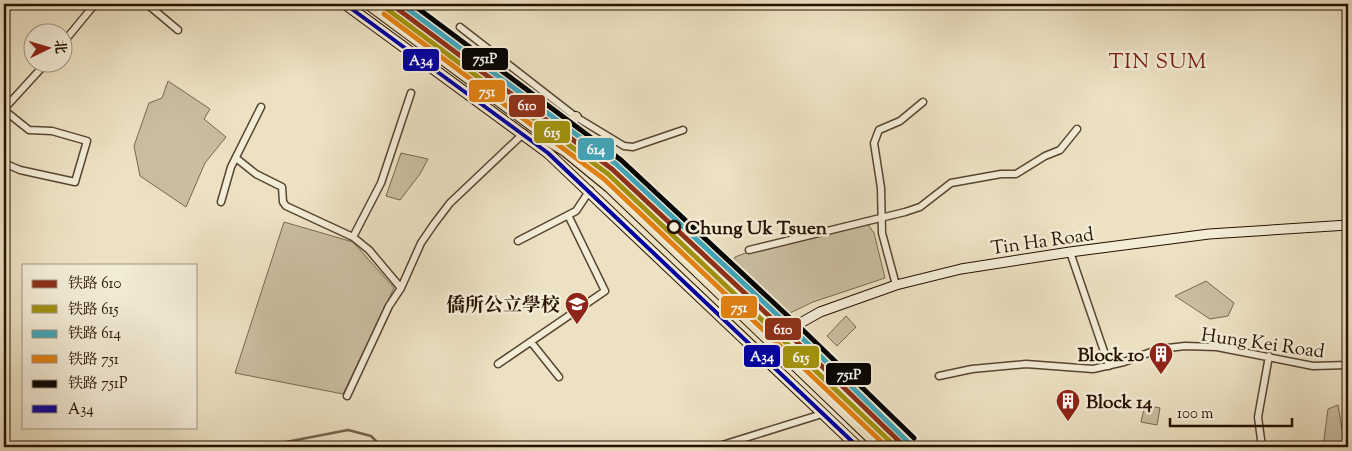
<svg xmlns="http://www.w3.org/2000/svg" width="1352" height="451" viewBox="0 0 1352 451" font-family="'Sorts Mill Goudy','Noto Serif SC',serif">
<style>
.green{fill:#cabea1;stroke:#786850}
.lines{fill:none;stroke-linecap:round;stroke-linejoin:round}
.stream{stroke:#74634d;stroke-width:2.5}
.street-casing{stroke:#574530;stroke-width:9}
.secondary-casing{stroke:#251100;stroke-width:11}
.primary-casing{stroke:#251100;stroke-width:12}
.street{stroke:#f3ecd7;stroke-width:6}
.secondary{stroke:#f3ecd7;stroke-width:9}
.primary{stroke:#ece1c2;stroke-width:10}
.bus-1-casing{stroke:#f3ecd7;stroke-width:8}
.bus-1{stroke:#0000a0;stroke-width:4}
.rail-1-casing{stroke:#f3ecd7;stroke-width:9}
.rail-2-casing{stroke:#f3ecd7;stroke-width:9}
.rail-3-casing{stroke:#f3ecd7;stroke-width:9}
.rail-4-casing{stroke:#f3ecd7;stroke-width:9}
.rail-5-casing{stroke:#f3ecd7;stroke-width:9}
.rail-1{stroke:#8d3219;stroke-width:5}
.rail-2{stroke:#a1910f;stroke-width:5}
.rail-3{stroke:#42a5b9;stroke-width:5}
.rail-4{stroke:#e08012;stroke-width:5}
.rail-5{stroke:#000;stroke-width:5}
.stop-dot{fill:#f3ecd7;stroke:#251100;stroke-width:2.5}
.labels{text-anchor:middle;stroke-width:5;stroke-linejoin:round;paint-order:stroke}
.stop-label{font-size:19px;font-weight:bold;fill:#251100;stroke:#f3ecd7;text-anchor:start}
.street-label{font-size:19px;fill:#251100;stroke:#f3ecd7}
.poi-label{font-size:19px;font-weight:bold;fill:#251100;stroke:#f3ecd7;text-anchor:end}
.quarter-label{font-size:21px;letter-spacing:1px;fill:#7a1f14;stroke:#f3ecd7}
.line-badge{stroke:#f3ecd7;stroke-width:2}
.badge-label{font-size:14px;text-anchor:middle;font-weight:bold;fill:#fff}
</style>
<rect width="100%" height="100%" fill="#ece1c2"/>
<filter id="stains"><feTurbulence type="fractalNoise" baseFrequency=".004" numOctaves="4"/><feColorMatrix values="0 0 0 0 .2 0 0 0 0 .09 0 0 0 0 .02 0 0 0 .5 -.17"/></filter>
<radialGradient id="worn" r=".72"><stop offset=".6" stop-color="#630" stop-opacity="0"/><stop offset="1" stop-color="#630" stop-opacity=".3"/></radialGradient>
<path class="green" d="M168,81L210,109L204,119L226,137L205,163L186,207L140,176L134,146L149,103L162,98Z
M401,153L428,159L420,174L400,200L386,196Z
M284,222L353,242L394,288L343,394L235,373Z
M867,223L874,233L885,278L813,302L790,313L733,261L735,257L748,252Z
M1206,281L1234,303L1228,316L1210,319L1175,296Z
M846,316L856,327L837,346L827,336Z
M1145,405L1160,408L1157,425L1141,422Z
M1338,405L1345,447H1323L1328,409Z"/>
<g class="lines">
<path class="stream" d="M260,447L348,430L371,436L382,447"/>
<defs>
<path id="street" d="M147,4L178,30
M378,4L389,5
M390,4V13L394,21
M460,27L576,117L624,146L633,147L683,130
M62,44L95,4
M4,109L47,62
M4,110L29,130L52,131L87,141L75,182L20,170L4,163
M236,158L256,174L282,187L283,202L286,206L353,237L369,250L401,288
M221,202L231,167L261,107
M353,237L381,183L411,93
M518,241L576,211L590,190
M749,250L905,212L920,207L951,183L1001,174H1016L1045,156L1060,150L1077,129
M1070,252L1109,366
M896,285L882,233L881,188L874,143L879,130L900,121L923,102
M531,342L559,377
M498,364L605,291L568,215
M939,376L972,369L1026,364L1093,369L1124,362L1159,349L1185,346L1217,347L1313,366L1348,365
M347,396L389,306L401,288L421,243L434,224L450,203L524,133
M716,447L822,414
M1262,447L1258,417L1269,356"/>
<path id="secondary" d="M761,356L797,325L820,312L896,285L961,269L1070,252L1209,234L1348,225"/>
<path id="primary" d="M345,4L548,153L858,447
M368,4L534,127L561,134
M538,129L550,142L565,151L609,187L880,447
M561,134L576,117"/>
</defs>
<use href="#street" class="street-casing"/>
<use href="#secondary" class="secondary-casing"/>
<use href="#primary" class="primary-casing"/>
<use href="#street" class="street"/>
<use href="#secondary" class="secondary"/>
<use href="#primary" class="primary"/>
<defs>
<path id="bus-1" d="M345,4L548,153L858,447"/>
</defs>
<use href="#bus-1" class="bus-1-casing"/>
<use href="#bus-1" class="bus-1"/>
<defs>
<path id="rail-1" d="M391,4L612,169L798,343L905,447"/>
<path id="rail-2" d="M387,9L608,174L896,447"/>
<path id="rail-3" d="M401,4L616,164L802,338L909,443"/>
<path id="rail-4" d="M384,14L604,179L887,447"/>
<path id="rail-5" d="M412,4L621,160L807,334L914,438"/>
</defs>
<use href="#rail-1" class="rail-1-casing"/>
<use href="#rail-2" class="rail-2-casing"/>
<use href="#rail-3" class="rail-3-casing"/>
<use href="#rail-4" class="rail-4-casing"/>
<use href="#rail-5" class="rail-5-casing"/>
<use href="#rail-1" class="rail-1"/>
<use href="#rail-2" class="rail-2"/>
<use href="#rail-3" class="rail-3"/>
<use href="#rail-4" class="rail-4"/>
<use href="#rail-5" class="rail-5"/>
</g>
<defs>
<symbol id="school-pin" viewBox="-11 -11 22 30"><path d="M0 17L-7.5 6A9.5 9.5 0 1 1 7.5 6Z" fill="#8f2418" stroke="#f3ecd7"/><path d="M0-5L7-2L0 1L-7-2ZM-4 1L0 2.5L4 1V4Q0 6-4 4Z" fill="#fff"/></symbol>
<symbol id="building-pin" viewBox="-11 -11 22 30"><path d="M0 17L-7.5 6A9.5 9.5 0 1 1 7.5 6Z" fill="#8f2418" stroke="#f3ecd7"/><path d="M-4-6H4V6H1V3H-1V6H-4ZM-2.5-4.3h1.7v1.8h-1.7ZM.8-4.3h1.7v1.8H.8ZM-2.5-1h1.7V.8h-1.7ZM.8-1h1.7V.8H.8Z" fill="#fff"/></symbol>
</defs>
<g fill-rule="evenodd">
<use href="#school-pin" x="563" y="290" width="28" height="38"/>
<use href="#building-pin" x="1147" y="340" width="28" height="38"/>
<use href="#building-pin" x="1054" y="387" width="28" height="38"/>
</g>
<circle class="stop-dot" cx="674" cy="227" r="6"/>
<g class="labels">
<g class="stop-label">
<text x="685" y="234">Chung Uk Tsuen</text>
</g>
<g class="street-label">
<text transform="translate(1042 240) rotate(-8)" y="7">Tin Ha Road</text>
<text transform="translate(1263 342) rotate(8)" y="7">Hung Kei Road</text>
</g>
<g class="poi-label">
<text x="560" y="311">僑所公立學校</text>
<text x="1144" y="361">Block 10</text>
<text x="1086" y="408" text-anchor="start">Block 14</text>
</g>
<g class="quarter-label">
<text x="1158" y="68">TIN SUM</text>
</g>
</g>
<g class="line-badge">
<rect x="461" y="47" width="48" height="24" rx="5" fill="#000"/>
<rect x="402" y="48" width="38" height="24" rx="5" fill="#0000a0"/>
<rect x="468" y="79" width="38" height="24" rx="5" fill="#e08012"/>
<rect x="508" y="94" width="38" height="24" rx="5" fill="#8d3219"/>
<rect x="533" y="120" width="38" height="24" rx="5" fill="#a1910f"/>
<rect x="577" y="137" width="38" height="24" rx="5" fill="#42a5b9"/>
<rect x="720" y="295" width="38" height="24" rx="5" fill="#e08012"/>
<rect x="764" y="317" width="38" height="24" rx="5" fill="#8d3219"/>
<rect x="743" y="344" width="38" height="24" rx="5" fill="#0000a0"/>
<rect x="782" y="345" width="38" height="24" rx="5" fill="#a1910f"/>
<rect x="825" y="362" width="47" height="24" rx="5" fill="#000"/>
</g>
<g class="badge-label">
<text x="485" y="63">751P</text>
<text x="421" y="65">A34</text>
<text x="487" y="96">751</text>
<text x="527" y="110">610</text>
<text x="552" y="137">615</text>
<text x="596" y="154">614</text>
<text x="739" y="312">751</text>
<text x="783" y="334">610</text>
<text x="762" y="361">A34</text>
<text x="801" y="362">615</text>
<text x="849" y="379">751P</text>
</g>
<rect width="1352" height="451" fill="none" stroke="#ece1c2" stroke-width="20"/>
<rect x="5" y="5" width="1342" height="441" fill="none" stroke="#251100" stroke-width="2.5"/>
<rect x="10" y="10" width="1332" height="431" fill="none" stroke="#251100"/>
<rect x="22" y="264" width="175" height="165" fill="#f3ecd7" stroke="#a19481"/>
<rect x="32" y="280" width="25" height="8" fill="#8d3219" stroke="#a19481"/>
<text x="68" y="288" font-size="15" fill="#251100">铁路 610</text>
<rect x="32" y="305" width="25" height="8" fill="#a1910f" stroke="#a19481"/>
<text x="68" y="314" font-size="15" fill="#251100">铁路 615</text>
<rect x="32" y="330" width="25" height="8" fill="#42a5b9" stroke="#a19481"/>
<text x="68" y="338" font-size="15" fill="#251100">铁路 614</text>
<rect x="32" y="355" width="25" height="8" fill="#e08012" stroke="#a19481"/>
<text x="68" y="364" font-size="15" fill="#251100">铁路 751</text>
<rect x="32" y="380" width="25" height="8" fill="#000000" stroke="#a19481"/>
<text x="68" y="388" font-size="15" fill="#251100">铁路 751P</text>
<rect x="32" y="405" width="25" height="8" fill="#0000a0" stroke="#a19481"/>
<text x="68" y="414" font-size="15" fill="#251100">A34</text>
<g transform="translate(48 48) rotate(85)"><circle r="24" fill="#f3ecd7" stroke="#a19481"/>
<path d="M0-4L9 19L0 12L-9 19Z" fill="#8f2418"/>
<text y="-8" font-size="14" font-weight="bold" text-anchor="middle" fill="#251100">北</text>
</g>
<path d="M1170 418v8h122v-8" fill="none" stroke="#251100" stroke-width="2.5"/>
<text x="1177" y="418" font-size="15" fill="#251100" stroke="#f3ecd7" stroke-width="4" paint-order="stroke">100 m</text>
<rect width="100%" height="100%" filter="url(#stains)"/>
<rect width="100%" height="100%" fill="url(#worn)"/>
</svg>
